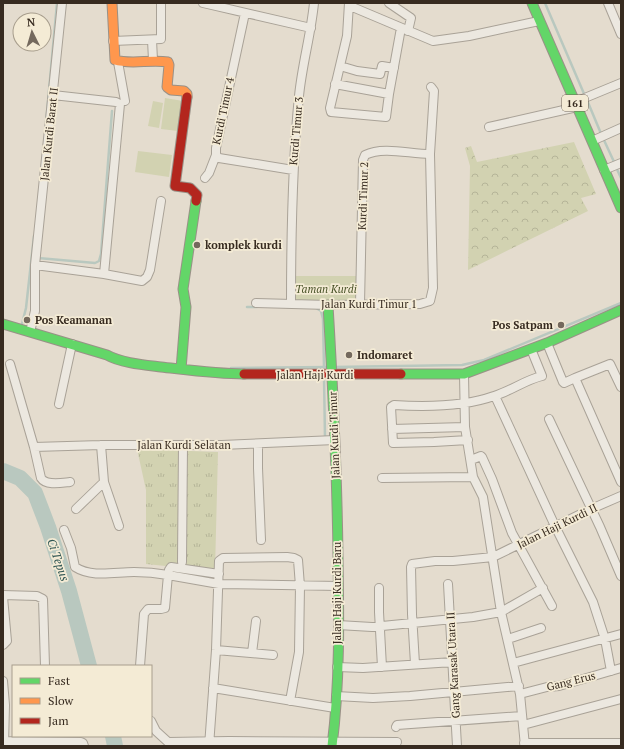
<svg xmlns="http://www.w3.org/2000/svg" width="624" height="749" viewBox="0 0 624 749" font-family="'PT Serif',serif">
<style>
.grass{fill:url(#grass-tufts)}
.forest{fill:url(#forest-crowns)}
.garden{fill:#d2d2b1}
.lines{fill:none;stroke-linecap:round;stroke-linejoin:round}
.stream{stroke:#b9c8bf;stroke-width:2.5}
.river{stroke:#b9c8bf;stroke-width:16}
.street-casing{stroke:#a9a297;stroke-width:10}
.fast-casing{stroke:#999187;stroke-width:11}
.slow-casing{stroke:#999187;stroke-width:11}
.jam-casing{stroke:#999187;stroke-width:11}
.street{stroke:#ece8e0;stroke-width:8}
.fast{stroke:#63d668;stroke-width:9}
.slow{stroke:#ff974d;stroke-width:9}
.jam{stroke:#b3261e;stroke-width:9}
.poi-dot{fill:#74695d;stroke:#f4ebd5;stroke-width:1.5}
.labels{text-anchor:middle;stroke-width:3.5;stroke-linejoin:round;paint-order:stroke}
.shield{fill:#f4ebd5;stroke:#706556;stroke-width:1}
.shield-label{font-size:10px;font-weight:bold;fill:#372b20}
.street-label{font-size:11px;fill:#372b20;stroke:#f4ebd5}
.poi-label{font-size:11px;font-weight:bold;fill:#372b20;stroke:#f4ebd5;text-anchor:start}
.park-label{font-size:11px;font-style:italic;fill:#485227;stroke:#f4ebd5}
.water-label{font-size:12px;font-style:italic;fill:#305653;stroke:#f4ebd5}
</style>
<defs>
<pattern id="grass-tufts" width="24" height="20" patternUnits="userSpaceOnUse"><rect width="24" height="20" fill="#d2d2b1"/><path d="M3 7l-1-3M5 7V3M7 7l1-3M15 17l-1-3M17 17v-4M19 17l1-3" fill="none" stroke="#b5b498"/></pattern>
<pattern id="forest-crowns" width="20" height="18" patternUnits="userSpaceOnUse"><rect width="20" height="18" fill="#d2d2b1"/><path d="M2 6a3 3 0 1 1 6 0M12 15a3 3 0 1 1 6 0" fill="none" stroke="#b5b498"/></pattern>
</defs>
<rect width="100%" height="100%" fill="#e4dcce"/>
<path class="grass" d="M137,449L218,452L215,571L146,564V490Z"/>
<path class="forest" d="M574,142L596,194L581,198L588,211L468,270L470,166L465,148L471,146L477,162Z"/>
<path class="garden" d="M165,98L183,101L178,131L161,129Z
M153,101L163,103L159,128L148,126Z
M138,151L172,155L169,177L135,172Z
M294,276H359V302H294Z"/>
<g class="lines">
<path class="stream" d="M545,3L585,96
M587,100L602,136
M46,123L57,3
M603,138L615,164
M616,167L621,178
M38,258L95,263L99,261L101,254L112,111
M247,307H257
M316,308L321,311L323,319L324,367
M22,324L26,308L34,236
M335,367L462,365L484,360L621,303
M231,368L328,367
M324,377L325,438"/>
<path class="river" d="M3,471L20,478L35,493L48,527L69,591L89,666
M113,736L115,746"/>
<defs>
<path id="street" d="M203,3L311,28
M349,3L347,36L330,108L331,112L386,117L389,94L401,28
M389,3L411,18L408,31
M608,3L621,34
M350,6L433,41L469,36L539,21
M245,13L216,148V155L219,158L293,170
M152,40L153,60
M113,41L161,39V3
M118,62L125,101
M340,66L357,71L380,74L382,66L394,68
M335,84L389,94
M53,95L116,102L120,104L104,274
M575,102L621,83
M489,127L577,107
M592,141L621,128
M604,170L621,163
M205,178L209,173L216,155
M35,265L104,274L142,281L147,277L150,270L161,201
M256,303L328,305L420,304L430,301L433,288L430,154L434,91L431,87
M291,304C291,234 292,166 299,96C302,65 311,34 314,3
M360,304L363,160L365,155C384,146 409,154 430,154
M30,332L35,311V265L62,3
M547,343L563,382L564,383L575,378L621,482
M10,364L34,447L41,478C46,486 61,483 70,482
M464,374L465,427L473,477L483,497L501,612L520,694L525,746
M575,378L610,364L621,387
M495,396L555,526L593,602L605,639L611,671
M59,404L72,344
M549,419L600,527L621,576
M392,429L465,427
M468,440L434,442L393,443L391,407L394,405C426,407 463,407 494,396C511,391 525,380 542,376L531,349
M258,444V468L261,540
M34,447L101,445H222L335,440
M471,460L481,456L482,457L492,479L512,533L552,606
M382,478L473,477
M104,482L119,526
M76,509L104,482L101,445
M64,530L71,548L75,567C92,578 115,572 134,572C145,572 157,573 168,575L169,570L171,567L219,574
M182,562L183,445
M448,584L457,746
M379,588V612L382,667
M3,595L37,596L43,599L45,666
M3,597L7,641L3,645
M338,625L372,627L473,617L501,612L543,588
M508,639L541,628
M216,650L273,655
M252,653L256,621
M513,663L621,634
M415,664L412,614L411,567L412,564L435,561H453L493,557L591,509L621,496
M140,666L144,614L148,609H161L165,608L168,575L219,584L338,586
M337,667L363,668L453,662
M3,681L5,705L4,745
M213,688L335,708
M520,694L547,687L559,686L621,668
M336,696L373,698L410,696L519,686
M151,721L156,731L168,742L229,741L397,742
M523,725L621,699
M396,727L397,725L522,716
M3,741L81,742L83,743L84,746
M524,743H621
M209,746L216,650L219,561L223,558L287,557L294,558L298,560L300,586L299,652L290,701"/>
<path id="fast" d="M532,3L621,208
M328,305C333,389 337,472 338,556C339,619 340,683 332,746
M3,324L107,355C121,363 145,365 161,367C188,370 217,374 244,374
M181,369L186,307L183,289L196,201
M401,374H464L547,343L621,310"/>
<path id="slow" d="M112,3L115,60C132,65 150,59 168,62L169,65L167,87L171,90L184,91L187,94V97"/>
<path id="jam" d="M187,97L175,186L190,188L197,195L196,201
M244,374H401"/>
</defs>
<use href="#street" class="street-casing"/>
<use href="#fast" class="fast-casing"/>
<use href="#slow" class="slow-casing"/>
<use href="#jam" class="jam-casing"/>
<use href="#street" class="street"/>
<use href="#fast" class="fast"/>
<use href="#slow" class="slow"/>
<use href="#jam" class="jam"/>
</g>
<g class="poi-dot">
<circle cx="197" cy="245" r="4"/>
<circle cx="27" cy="320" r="4"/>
<circle cx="561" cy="325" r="4"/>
<circle cx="349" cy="355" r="4"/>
</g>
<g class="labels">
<rect class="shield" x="562" y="95" width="26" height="16" rx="3"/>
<g class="shield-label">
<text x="575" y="107">161</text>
</g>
<g class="street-label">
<text transform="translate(223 111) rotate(-78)" y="4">Kurdi Timur 4</text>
<text transform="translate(296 131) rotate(-85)" y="4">Kurdi Timur 3</text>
<text transform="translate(49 134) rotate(-84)" y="4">Jalan Kurdi Barat II</text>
<text transform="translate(363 196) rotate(-88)" y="4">Kurdi Timur 2</text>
<text x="369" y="308">Jalan Kurdi Timur 1</text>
<text x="315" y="379">Jalan Haji Kurdi</text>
<text transform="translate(334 435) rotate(-92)" y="4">Jalan Kurdi Timur</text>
<text x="184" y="449">Jalan Kurdi Selatan</text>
<text transform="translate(557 526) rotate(-26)" y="4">Jalan Haji Kurdi II</text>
<text transform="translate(337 593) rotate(-90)" y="4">Jalan Haji Kurdi Baru</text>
<text transform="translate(453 665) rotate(-93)" y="4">Gang Karasak Utara II</text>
<text transform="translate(571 681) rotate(-14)" y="4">Gang Erus</text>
</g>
<g class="poi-label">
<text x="205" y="249">komplek kurdi</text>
<text x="35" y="324">Pos Keamanan</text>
<text x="553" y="329" text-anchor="end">Pos Satpam</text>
<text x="357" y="359">Indomaret</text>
</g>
<g class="park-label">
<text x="326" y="293">Taman Kurdi</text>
</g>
<g class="water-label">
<text transform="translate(58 560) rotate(71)" y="4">Ci Tepus</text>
</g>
</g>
<rect width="624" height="749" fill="none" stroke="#372b20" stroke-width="8"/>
<rect x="12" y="665" width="140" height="72" fill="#f4ebd5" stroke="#a89e8d"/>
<rect x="20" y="678" width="20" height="6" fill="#63d668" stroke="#a89e8d"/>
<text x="48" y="685" font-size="12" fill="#372b20">Fast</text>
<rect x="20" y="698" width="20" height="6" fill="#ff974d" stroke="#a89e8d"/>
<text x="48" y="705" font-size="12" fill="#372b20">Slow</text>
<rect x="20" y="718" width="20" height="6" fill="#b3261e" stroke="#a89e8d"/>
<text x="48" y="725" font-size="12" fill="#372b20">Jam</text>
<g transform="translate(32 32) rotate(355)"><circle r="19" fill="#f4ebd5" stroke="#a89e8d"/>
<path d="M0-3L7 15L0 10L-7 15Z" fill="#74695d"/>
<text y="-6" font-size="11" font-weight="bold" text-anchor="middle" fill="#372b20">N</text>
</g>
</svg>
